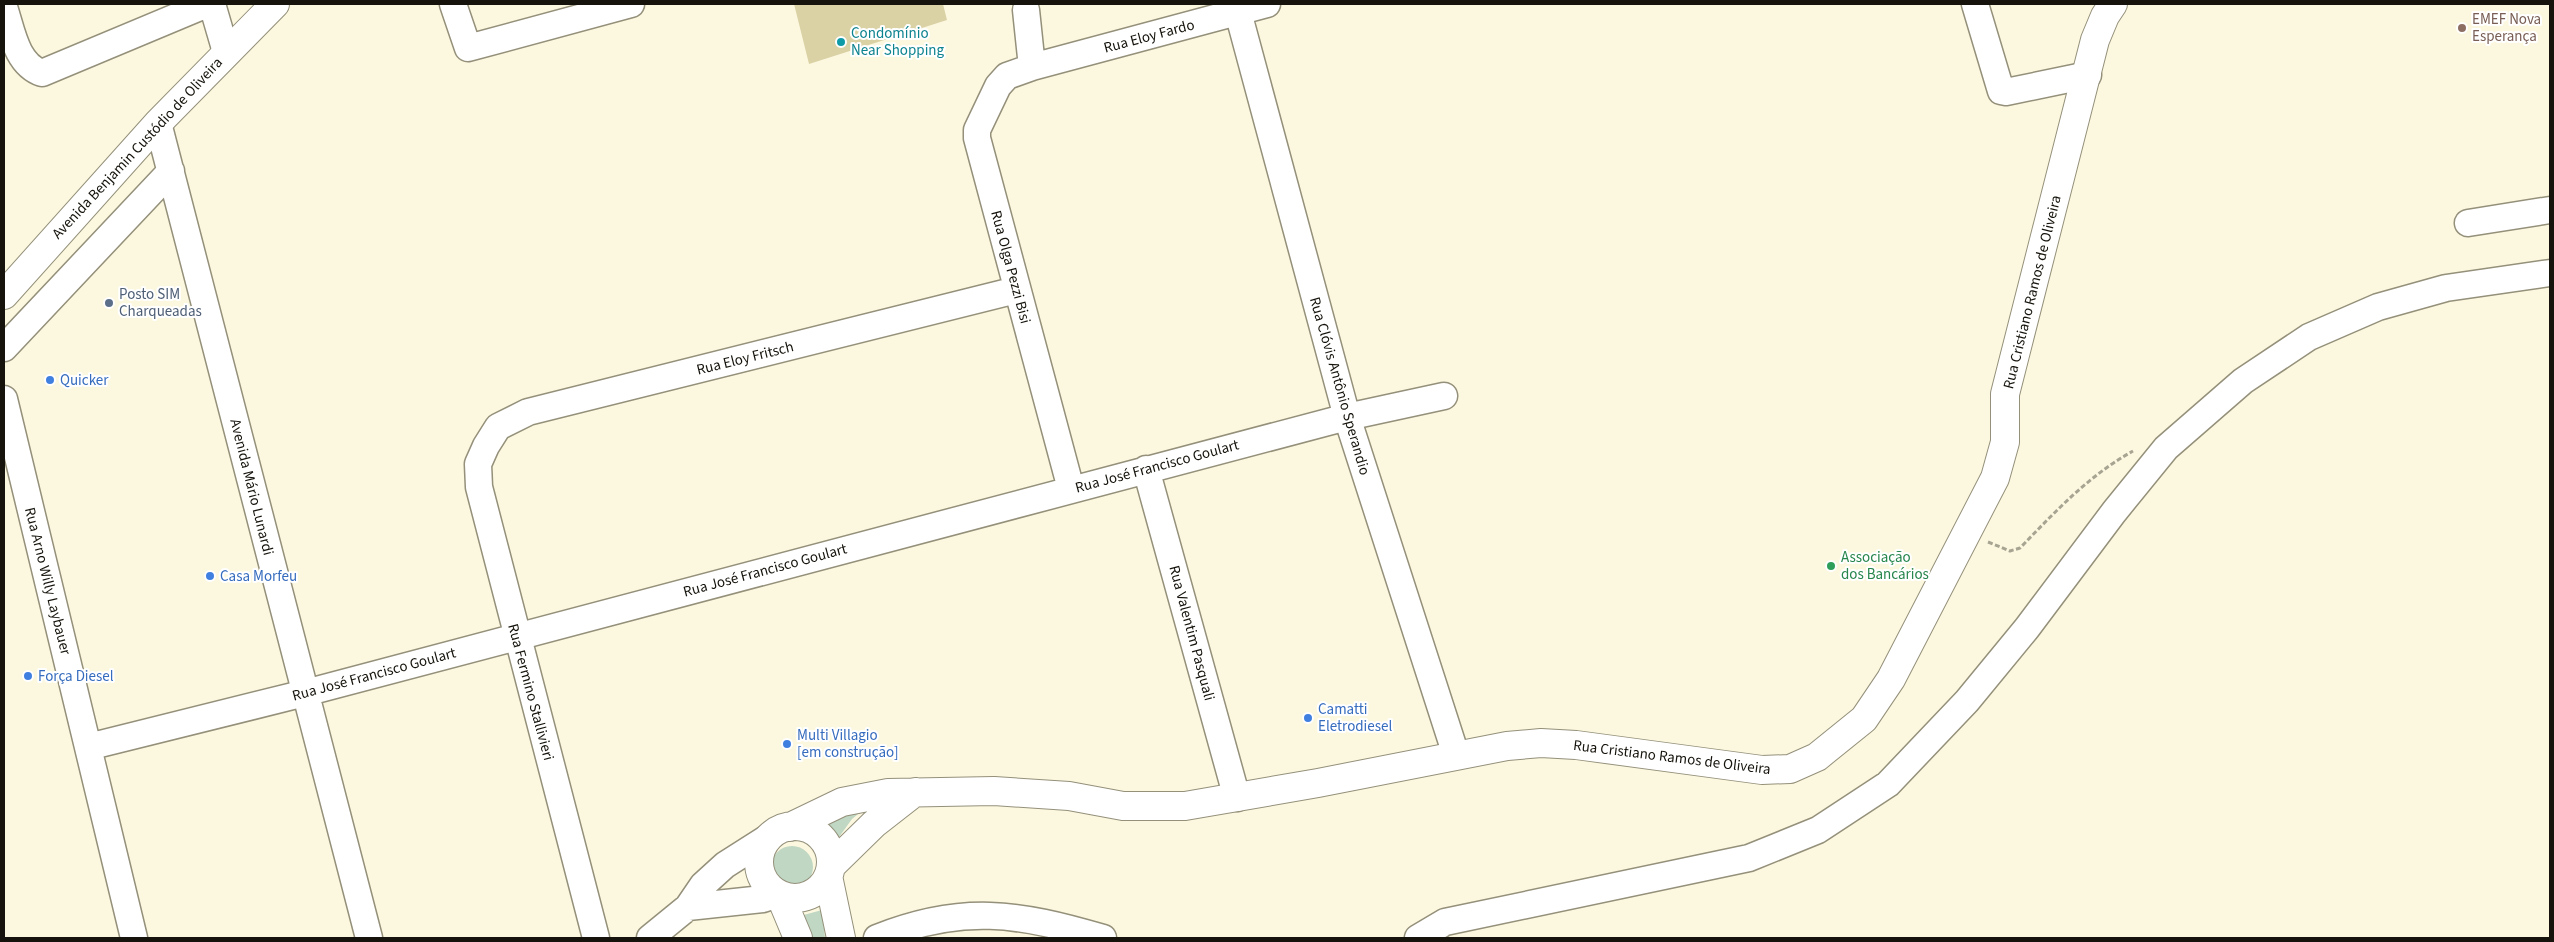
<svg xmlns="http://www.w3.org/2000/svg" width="2554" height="942" viewBox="0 0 2554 942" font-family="'Source Sans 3',sans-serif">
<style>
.green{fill:#bfd7c3}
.building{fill:#dad1a5}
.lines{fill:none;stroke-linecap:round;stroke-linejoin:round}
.minor-casing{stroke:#94907a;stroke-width:29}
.major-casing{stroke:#94907a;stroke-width:30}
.path{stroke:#a7a492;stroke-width:3;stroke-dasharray:5 2.5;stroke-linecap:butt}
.minor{stroke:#fff;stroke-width:26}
.major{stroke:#fff;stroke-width:28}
.education-dot{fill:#8d6e63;stroke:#fff;stroke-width:2}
.culture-dot{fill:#0f9aa8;stroke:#fff;stroke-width:2}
.service-dot{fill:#5c6f8a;stroke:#fff;stroke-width:2}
.shop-dot{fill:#3f7fe0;stroke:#fff;stroke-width:2}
.leisure-dot{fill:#2e9e5b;stroke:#fff;stroke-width:2}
.labels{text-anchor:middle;stroke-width:4;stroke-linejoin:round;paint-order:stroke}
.education-label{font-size:15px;fill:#785e54;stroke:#fff;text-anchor:start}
.culture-label{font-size:15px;fill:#0d838f;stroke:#fff;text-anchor:start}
.street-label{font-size:15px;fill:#15130b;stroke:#fff}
.service-label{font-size:15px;fill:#4e5e75;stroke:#fff;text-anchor:start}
.shop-label{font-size:15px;fill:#366cbe;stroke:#fff;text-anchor:start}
.leisure-label{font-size:15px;fill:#27864d;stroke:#fff;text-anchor:start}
</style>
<rect width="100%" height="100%" fill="#fcf8e0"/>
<path class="green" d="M874,801L852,819L839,837L820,820Z
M771 867a21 21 0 1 1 42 0a21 21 0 1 1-42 0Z
M822,910L825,938H811L800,916Z"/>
<path class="building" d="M794,4H943L947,20L809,64Z"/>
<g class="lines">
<defs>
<path id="minor" d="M212,4L226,52
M453,4L468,48L631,4
M1975,4L2001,91L2006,92L2088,75
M4,7C12,31 16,64 42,73L207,4
M1026,10L1032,67
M1238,12L1347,417L1456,755
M158,123L369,938
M2468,223L2550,210
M4,348L171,171
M4,399L134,938
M1146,469L1237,798
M1071,489L977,138V130L998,86L1007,76L1032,67L1267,4
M88,747L305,693L1347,417L1444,396
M688,907L763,899L778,894
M596,938L479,487L478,464L486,446L498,427L528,412L1016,290
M650,938L688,907L703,885L725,865L769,837
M877,938C962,904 1018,913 1103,938
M1418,938L1445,922L1749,858L1818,830L1888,784L1967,701L2027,628L2114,512L2166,448L2243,381L2309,337L2378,307L2446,288L2550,273"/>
<path id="major" d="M4,295L158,123L275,4
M759 862a36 36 0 1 1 72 0a36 36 0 1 1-72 0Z
M790,827L842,802L888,793L994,791L1069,796L1123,806H1185L1318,783L1507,746L1541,743L1576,745L1762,770L1790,769L1817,757L1864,719L1891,679L1995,478L2005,442V394L2095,40L2105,16L2113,4
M831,866L874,824L915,792
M828,876L841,938
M780,895L798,938"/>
</defs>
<use href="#minor" class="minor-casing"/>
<use href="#major" class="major-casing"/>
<path class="path" d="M1988,542L2010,551L2020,548C2055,512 2088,476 2133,451"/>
<use href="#minor" class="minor"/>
<use href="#major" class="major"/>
</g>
<circle class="education-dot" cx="2462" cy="28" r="5"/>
<circle class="culture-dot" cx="841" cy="42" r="5"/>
<circle class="service-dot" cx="109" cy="303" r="5"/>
<g class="shop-dot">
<circle cx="50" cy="380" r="5"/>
<circle cx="210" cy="576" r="5"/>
<circle cx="28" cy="676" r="5"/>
<circle cx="1308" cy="718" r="5"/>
<circle cx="787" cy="744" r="5"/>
</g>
<circle class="leisure-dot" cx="1831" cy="566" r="5"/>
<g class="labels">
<g class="education-label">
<text x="2472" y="24">EMEF Nova<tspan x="2472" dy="17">Esperança</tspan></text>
</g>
<g class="culture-label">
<text x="851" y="38">Condomínio<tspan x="851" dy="17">Near Shopping</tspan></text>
</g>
<g class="street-label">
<text transform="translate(1149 36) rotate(-15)" y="5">Rua Eloy Fardo</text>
<text transform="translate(137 148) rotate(-47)" y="5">Avenida Benjamin Custódio de Oliveira</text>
<text transform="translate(1011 267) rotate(75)" y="5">Rua Olga Pezzi Bisi</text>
<text transform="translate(2032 292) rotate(-76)" y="5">Rua Cristiano Ramos de Oliveira</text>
<text transform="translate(745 358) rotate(-14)" y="5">Rua Eloy Fritsch</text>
<text transform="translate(1340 386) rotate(74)" y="5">Rua Clóvis Antônio Sperandio</text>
<text transform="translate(1157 466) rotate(-15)" y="5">Rua José Francisco Goulart</text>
<text transform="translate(252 487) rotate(76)" y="5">Avenida Mário Lunardi</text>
<text transform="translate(765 570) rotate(-15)" y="5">Rua José Francisco Goulart</text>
<text transform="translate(48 581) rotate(76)" y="5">Rua Arno Willy Laybauer</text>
<text transform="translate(1192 633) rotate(75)" y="5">Rua Valentim Pasquali</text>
<text transform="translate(374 674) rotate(-15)" y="5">Rua José Francisco Goulart</text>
<text transform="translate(531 692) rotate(75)" y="5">Rua Fermino Stallivieri</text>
<text transform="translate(1672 757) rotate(7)" y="5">Rua Cristiano Ramos de Oliveira</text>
</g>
<g class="service-label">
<text x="119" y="299">Posto SIM<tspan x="119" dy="17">Charqueadas</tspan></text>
</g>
<g class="shop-label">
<text x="60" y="385">Quicker</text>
<text x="220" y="581">Casa Morfeu</text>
<text x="38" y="681">Força Diesel</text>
<text x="1318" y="714">Camatti<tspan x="1318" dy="17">Eletrodiesel</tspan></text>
<text x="797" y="740">Multi Villagio<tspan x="797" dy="17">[em construção]</tspan></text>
</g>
<g class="leisure-label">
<text x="1841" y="562">Associação<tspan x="1841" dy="17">dos Bancários</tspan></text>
</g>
</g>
<rect width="2554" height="942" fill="none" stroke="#15130b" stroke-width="10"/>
</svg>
